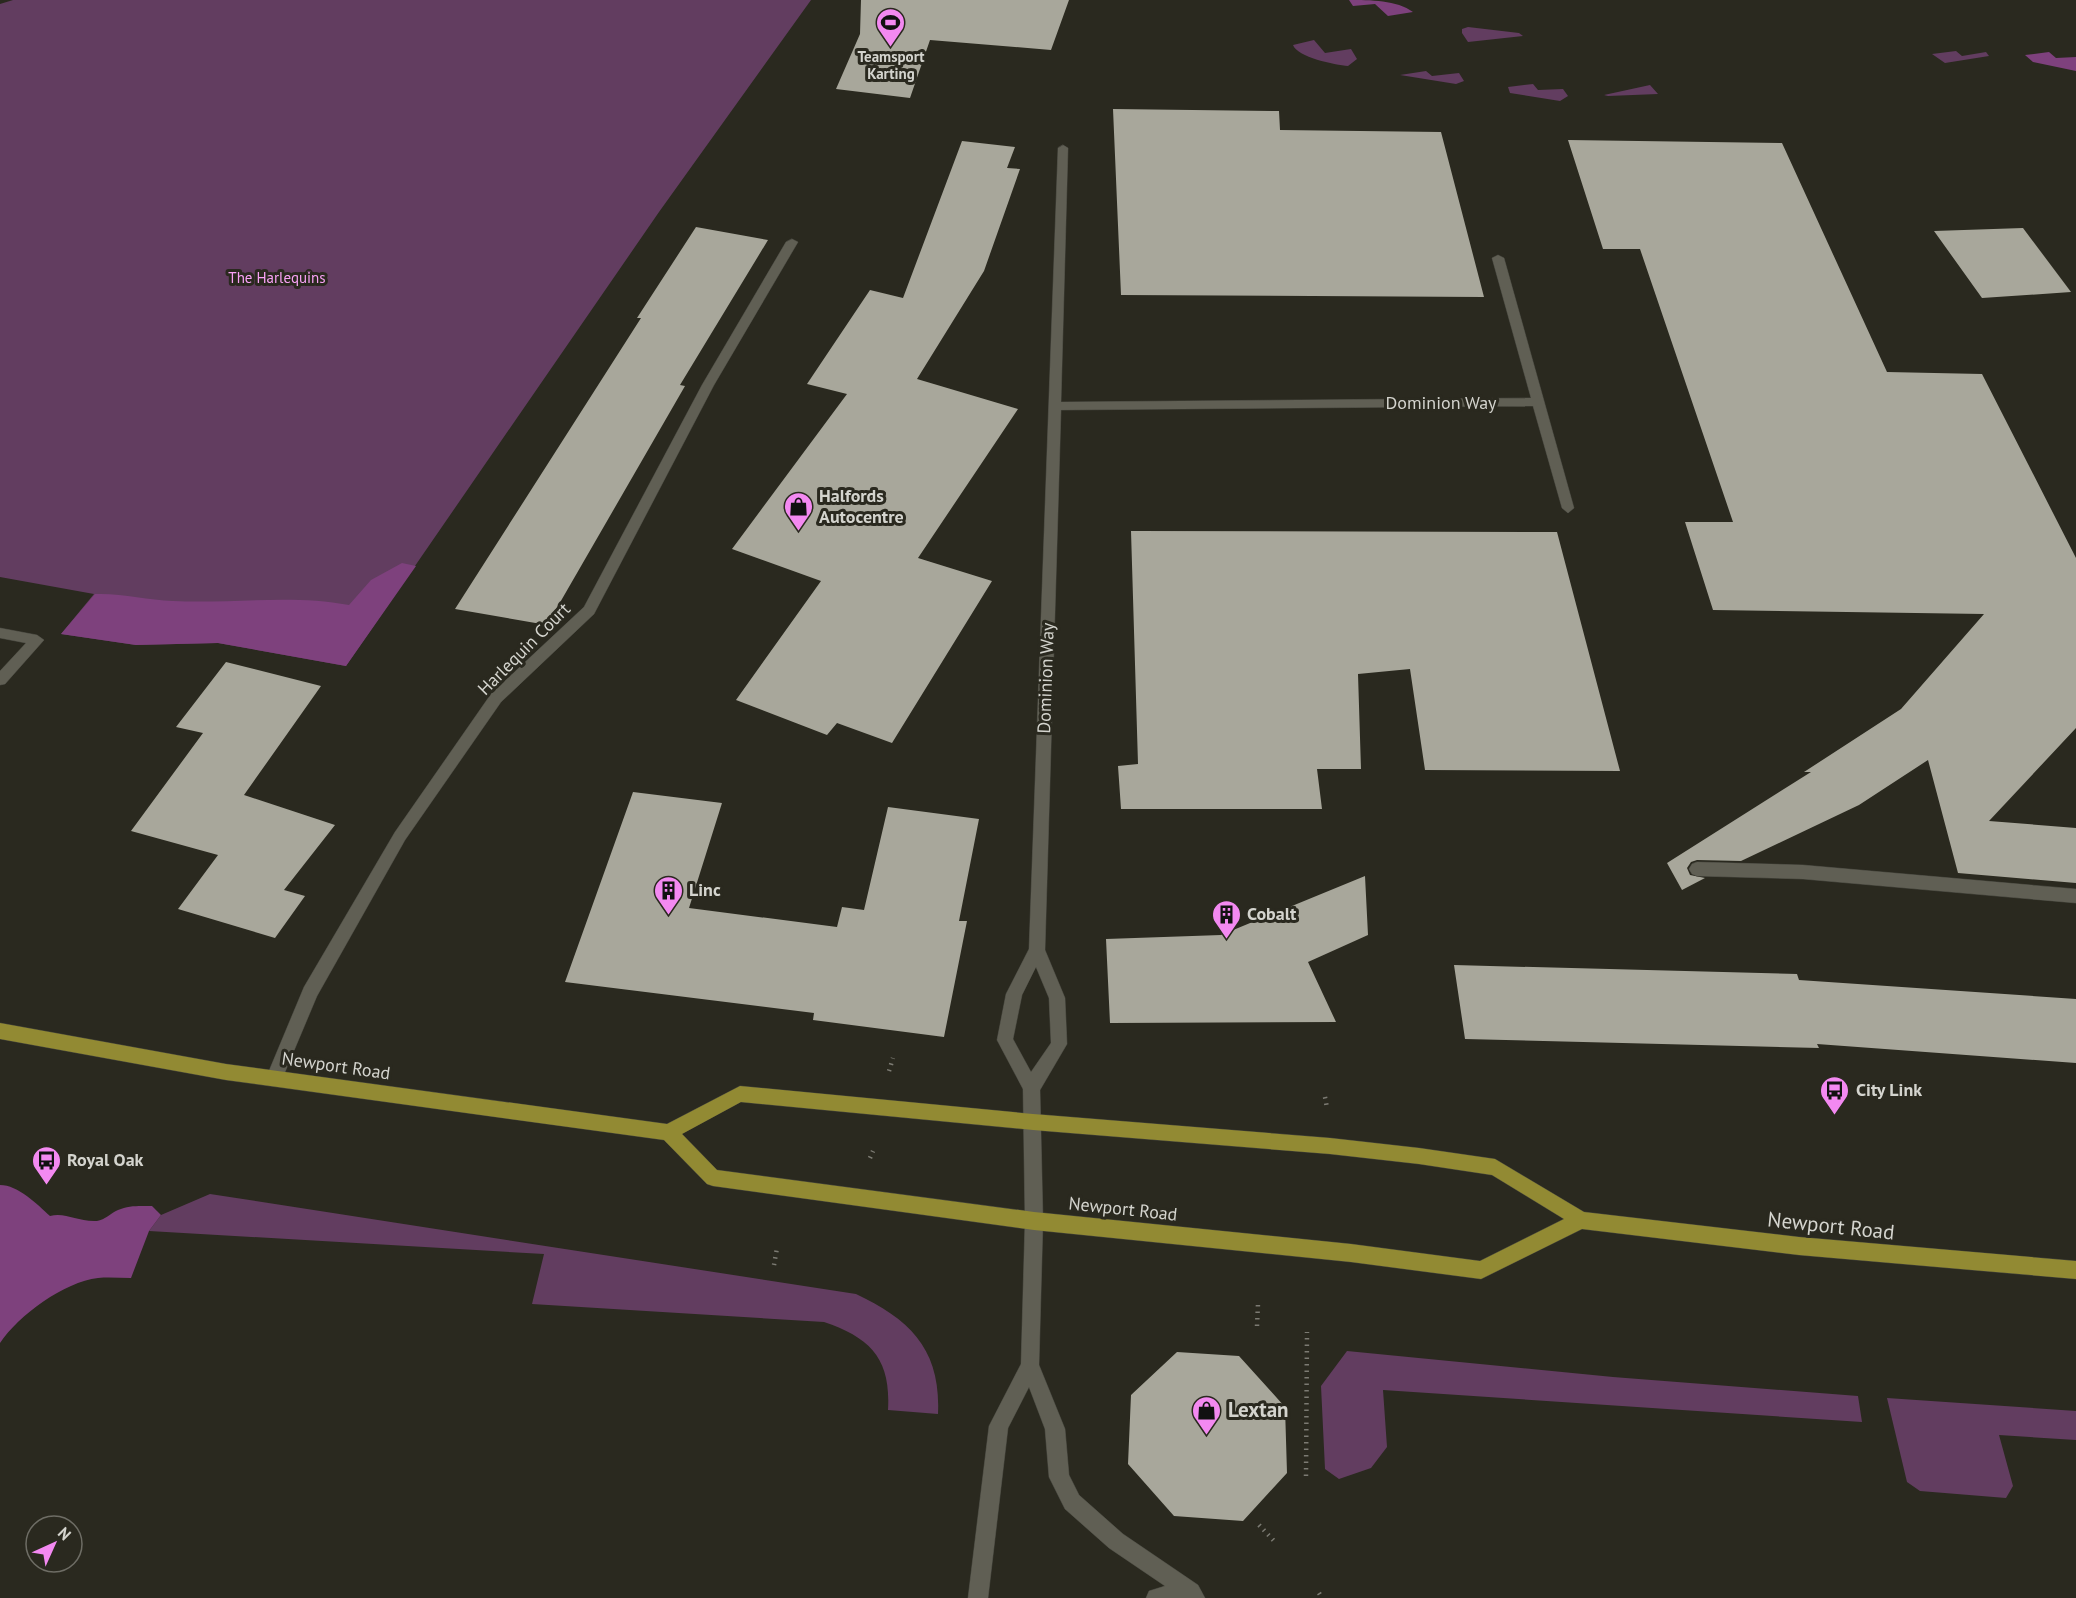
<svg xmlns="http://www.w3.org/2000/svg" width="2076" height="1598" viewBox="0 0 2076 1598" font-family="'PT Sans',sans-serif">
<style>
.green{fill:#623d60}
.forest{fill:#7e417d}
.building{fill:#a8a79b}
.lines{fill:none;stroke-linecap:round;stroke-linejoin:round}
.lane-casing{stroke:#44443c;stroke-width:1}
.street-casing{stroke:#44443c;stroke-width:1}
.primary-casing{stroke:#44443c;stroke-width:1}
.path{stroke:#7c7b73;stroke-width:4.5;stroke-dasharray:1.5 5;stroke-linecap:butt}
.lane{fill:#605f54;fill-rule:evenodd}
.street{fill:#605f54;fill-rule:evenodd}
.primary{fill:#928a33;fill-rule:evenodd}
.labels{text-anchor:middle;stroke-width:6;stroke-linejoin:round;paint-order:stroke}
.far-poi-label{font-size:15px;font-weight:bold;fill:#d4d4ce;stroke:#2a291f}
.far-park-label{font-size:15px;fill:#f9a2f6;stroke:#2a291f}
.street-label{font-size:18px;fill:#d4d4ce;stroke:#2a291f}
.poi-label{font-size:18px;font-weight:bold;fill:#d4d4ce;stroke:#2a291f;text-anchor:start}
.near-street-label{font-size:21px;fill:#d4d4ce;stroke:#2a291f}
.near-poi-label{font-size:21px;font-weight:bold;fill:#d4d4ce;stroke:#2a291f;text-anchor:start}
</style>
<rect width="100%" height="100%" fill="#2a291f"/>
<path class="green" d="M13,0H811L659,212L346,666L218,643L136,645L61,634L94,594L0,577V4Z
M1468,27L1519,33L1523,36L1468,42L1462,33V29Z
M1314,40L1325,53L1351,49L1357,59L1348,66C1335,65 1297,57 1293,45Z
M1956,51L1962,56L1986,52L1989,56L1945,63L1932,54Z
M1426,71L1432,76L1459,73L1464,81L1456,84L1400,75Z
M1533,84L1538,90L1563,89L1568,96L1560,101L1510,93L1508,87Z
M1650,85L1658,94L1608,96L1604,95Z
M210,1194L856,1294C911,1320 941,1350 938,1414L888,1410C891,1359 871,1338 824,1322L532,1304L544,1254L149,1231L161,1215Z
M1347,1351L1613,1377L1858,1396L1862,1422L1383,1390L1387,1447L1371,1468L1339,1479L1325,1469L1321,1386Z
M1887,1398L2076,1411V1440L1999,1435L2013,1486L2006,1498L1920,1491L1907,1482Z"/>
<path class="forest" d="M1349,0C1370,0 1397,0 1413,12L1388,16L1375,4L1353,6Z
M2049,52L2056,58L2076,57V71L2033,62L2025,55Z
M402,563L416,566L346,666L218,643L136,645L61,634L95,594C122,593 147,600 173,601C232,604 291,594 349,605L371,580Z
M0,1185C18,1185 37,1204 50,1216C66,1212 77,1222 97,1221C105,1220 111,1213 118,1210C129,1205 140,1206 152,1206L161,1215L149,1231L131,1278C120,1278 109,1277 98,1278C64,1282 19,1315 0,1343Z"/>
<path class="building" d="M861,0H1069L1051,50L930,40L910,98L836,89L860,34Z
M1113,109L1279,111L1280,130L1441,132L1484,297L1121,295Z
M1568,140L1782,143L1887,372L1982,374L2076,558V728L1989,821L2076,828V883L1958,873L1928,760L1859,805L1741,861L1697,860L1691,862L1687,868L1690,875L1705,878L1682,890L1667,863L1811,772H1804L1901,709L1984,614L1713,610L1685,522H1733L1640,249H1603Z
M962,141L1015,147L1007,168L1020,169L984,271L917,379L1018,409L918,558L992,581L892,743L837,723L827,735L736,700L821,581L732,549L847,394L807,384L870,290L903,298Z
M696,227L768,240L680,385L685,386L547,625L455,609L641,318H637Z
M2023,228L2071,292L1982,298L1934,231Z
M1131,531L1557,532L1620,771L1425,770L1410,669L1358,674L1361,769H1317L1322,809H1121L1118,766L1138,764Z
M226,662L321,686L244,795L335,825L284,890L305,896L275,938L178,909L218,855L131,831L203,733L176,727Z
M633,792L722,803L689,908L837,927L842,907L864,910L888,807L979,819L959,921H967L944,1037L813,1020L814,1013L565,982Z
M1365,876L1368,935L1308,962L1336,1022L1110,1023L1106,939L1221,935Z
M1454,965L1797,974L1799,980L2076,999V1063L1817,1044L1819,1048L1465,1039Z
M1177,1352L1239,1356L1285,1407L1287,1473L1243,1521L1174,1516L1128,1464L1131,1395Z"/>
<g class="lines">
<defs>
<path id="lane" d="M0,628L37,635L44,640L5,684L0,685V671L26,643L0,638Z
M1697,862L1803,865L2076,889V903L1803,879L1697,876L1692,874L1689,869L1692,864Z
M1034,1212L1040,1215L1043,1221L1039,1365L1065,1429L1069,1475L1079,1495L1123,1534L1198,1585L1205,1598H1146L1149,1591L1165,1586L1109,1548L1065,1509L1049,1477L1045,1429L1029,1387L1008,1428L988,1598H968L989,1426L1021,1364L1025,1221L1028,1215Z"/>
<path id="street" d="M1063,145L1068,148L1061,402L1531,398L1492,258L1498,255L1504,258L1574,508L1568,513L1562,508L1533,406L1061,410L1045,950L1065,998L1067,1044L1040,1090L1043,1221L1040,1227L1034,1230L1028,1227L1025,1221L1023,1089L997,1040L1006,994L1029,949L1058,148ZM1036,967L1049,998L1051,1043L1031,1072L1013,1039L1022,995Z
M792,239L798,242L714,385L594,614L501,702L405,840L317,996L280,1084L274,1086L268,1084L266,1078L304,987L395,832L491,694L584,607L702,385L786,242Z"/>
<path id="primary" d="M0,1023L226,1064L667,1124L740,1086L1033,1114L1330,1138L1419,1148L1495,1159L1584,1212L1799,1237L2076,1261V1279L1799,1255L1582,1229L1481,1279L1351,1262L1034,1230L713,1186L707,1184L664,1140L226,1080L0,1039ZM741,1102L1033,1130L1330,1154L1419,1164L1492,1175L1564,1219L1480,1261L1351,1244L1034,1212L717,1170L682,1134Z"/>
</defs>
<use href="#lane" class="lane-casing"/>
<use href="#street" class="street-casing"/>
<use href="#primary" class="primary-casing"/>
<path class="path" d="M889,1071L893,1058
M1325,1097L1327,1108
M870,1158L873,1151
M774,1265L777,1248
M1257,1326L1258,1304
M1306,1476L1307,1332
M1259,1525L1276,1543
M1319,1593L1322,1598"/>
<use href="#lane" class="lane"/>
<use href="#street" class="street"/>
<use href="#primary" class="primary"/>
</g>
<defs>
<symbol id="stadium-pin" viewBox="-11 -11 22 30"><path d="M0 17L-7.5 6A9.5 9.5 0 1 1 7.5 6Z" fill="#f389f1" stroke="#2a291f"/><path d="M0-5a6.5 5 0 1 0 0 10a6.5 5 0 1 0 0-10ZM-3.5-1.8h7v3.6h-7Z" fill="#111"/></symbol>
<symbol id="shop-pin" viewBox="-11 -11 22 30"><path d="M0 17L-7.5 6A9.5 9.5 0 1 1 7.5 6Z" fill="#f389f1" stroke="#2a291f"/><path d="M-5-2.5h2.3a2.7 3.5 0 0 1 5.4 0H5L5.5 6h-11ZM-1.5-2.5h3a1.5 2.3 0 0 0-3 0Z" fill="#111"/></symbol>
<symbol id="building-pin" viewBox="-11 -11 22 30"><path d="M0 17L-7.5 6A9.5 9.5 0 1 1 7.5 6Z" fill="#f389f1" stroke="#2a291f"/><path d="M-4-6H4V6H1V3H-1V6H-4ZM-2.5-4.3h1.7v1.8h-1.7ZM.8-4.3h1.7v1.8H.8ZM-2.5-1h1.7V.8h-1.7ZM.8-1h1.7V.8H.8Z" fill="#111"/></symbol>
<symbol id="bus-pin" viewBox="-11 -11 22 30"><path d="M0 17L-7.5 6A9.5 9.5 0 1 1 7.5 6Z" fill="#f389f1" stroke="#2a291f"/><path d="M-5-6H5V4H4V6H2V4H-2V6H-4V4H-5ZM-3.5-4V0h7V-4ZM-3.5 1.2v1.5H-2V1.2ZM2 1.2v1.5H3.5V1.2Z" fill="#111"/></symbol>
</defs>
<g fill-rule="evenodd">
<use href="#stadium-pin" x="874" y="6" width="33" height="45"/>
<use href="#shop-pin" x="782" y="490" width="33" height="45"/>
<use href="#building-pin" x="652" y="874" width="33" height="45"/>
<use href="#building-pin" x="1210" y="898" width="33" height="45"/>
<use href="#bus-pin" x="1818" y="1074" width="33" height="45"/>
<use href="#bus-pin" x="30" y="1144" width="33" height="45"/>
<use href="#shop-pin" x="1190" y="1394" width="33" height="45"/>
</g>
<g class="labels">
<g class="far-poi-label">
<text x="891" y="62">Teamsport<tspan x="891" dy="17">Karting</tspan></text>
</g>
<g class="far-park-label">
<text x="277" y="283">The Harlequins</text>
</g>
<g class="street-label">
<text x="1441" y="409">Dominion Way</text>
<text transform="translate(524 649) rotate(-45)" y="6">Harlequin Court</text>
<text transform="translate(1046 678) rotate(-88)" y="6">Dominion Way</text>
<text transform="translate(336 1066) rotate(8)" y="6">Newport Road</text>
<text transform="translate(1123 1209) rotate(6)" y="6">Newport Road</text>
</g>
<g class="poi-label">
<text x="819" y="502">Halfords<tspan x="819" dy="21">Autocentre</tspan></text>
<text x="689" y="896">Linc</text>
<text x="1247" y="920">Cobalt</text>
<text x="1856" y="1096">City Link</text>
<text x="67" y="1166">Royal Oak</text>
</g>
<g class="near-street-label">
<text transform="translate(1831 1226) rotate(6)" y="7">Newport Road</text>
</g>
<g class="near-poi-label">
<text x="1228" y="1417">Lextan</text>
</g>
</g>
<g transform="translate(54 1544) rotate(45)"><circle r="28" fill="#2a291f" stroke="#6e6d65" stroke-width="1.5"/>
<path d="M0-4.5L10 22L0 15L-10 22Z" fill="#f389f1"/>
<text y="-9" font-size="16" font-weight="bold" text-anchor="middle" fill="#d4d4ce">N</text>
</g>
</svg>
